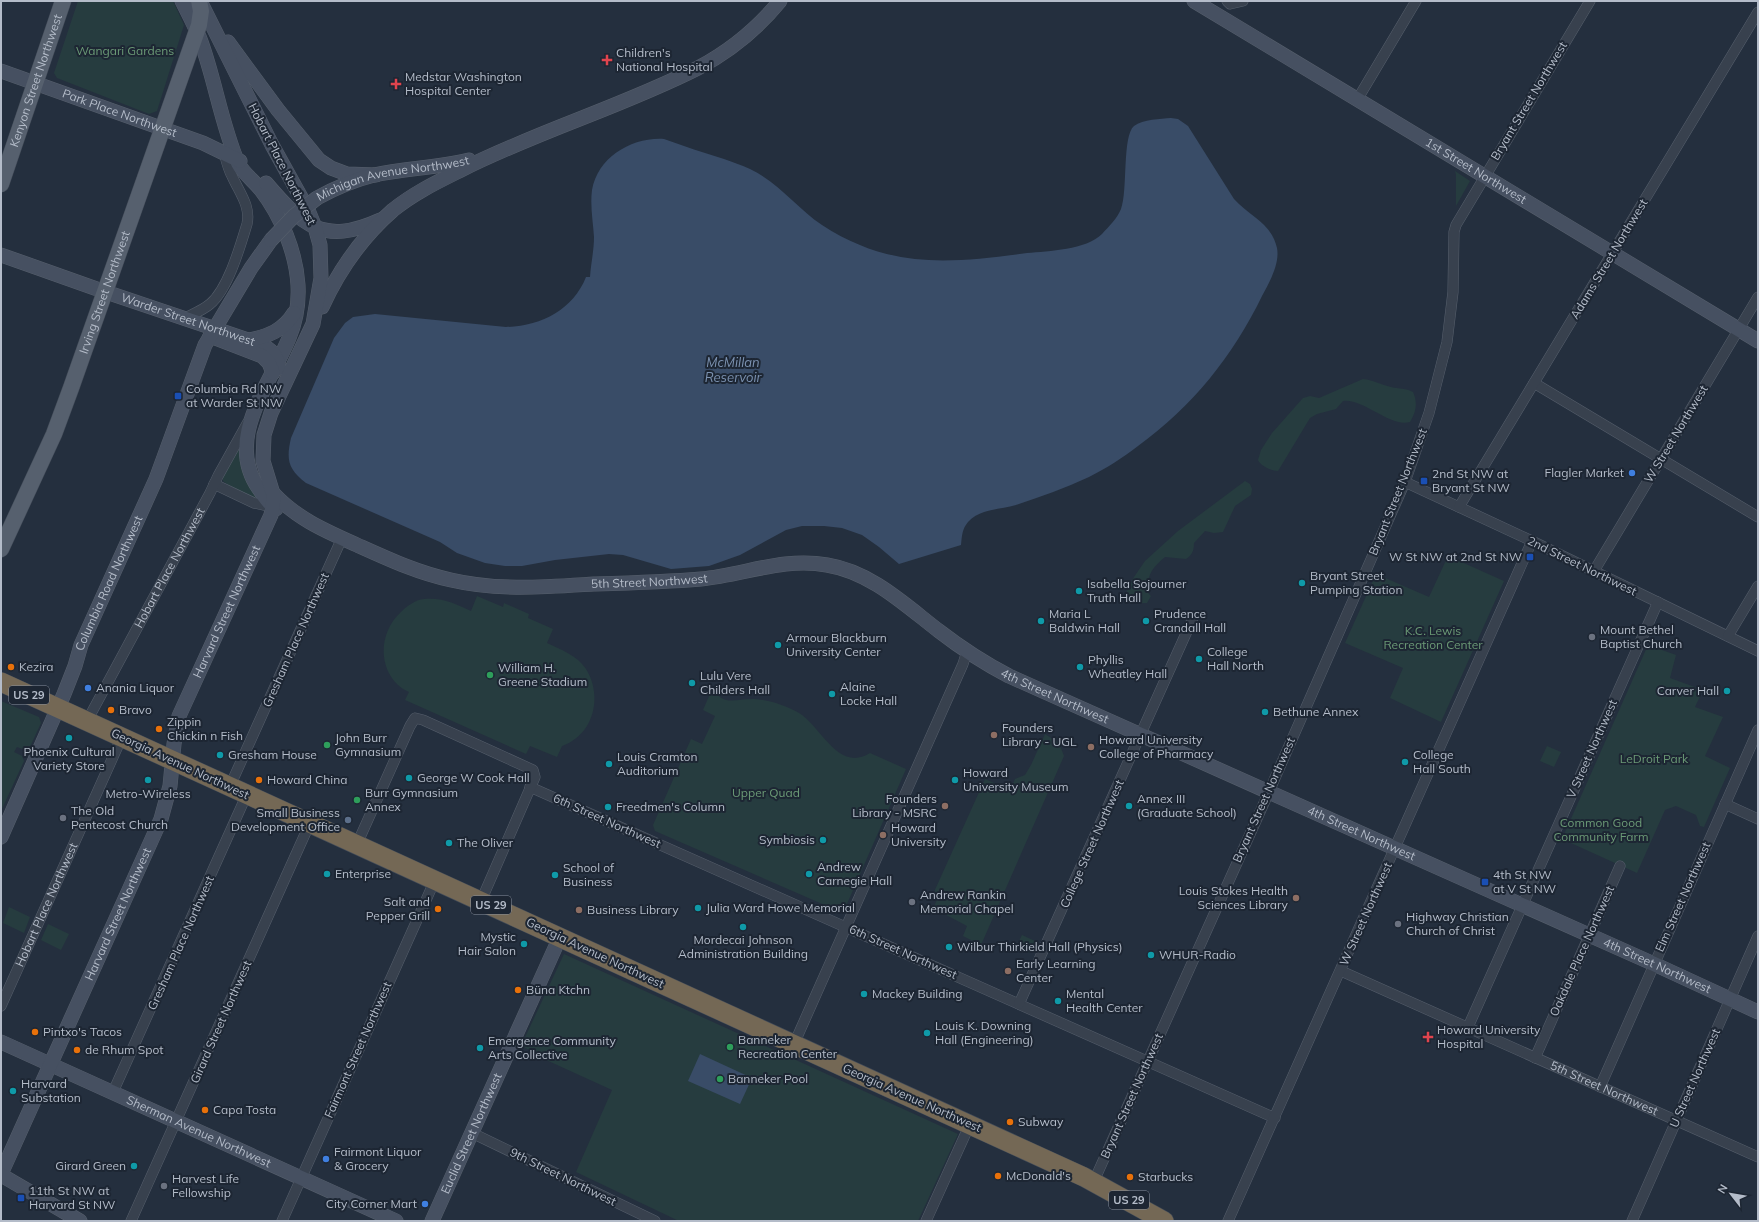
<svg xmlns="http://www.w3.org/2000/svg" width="1759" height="1222" viewBox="0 0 1759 1222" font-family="Mulish,sans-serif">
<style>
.green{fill:#263c3f}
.water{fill:#394c67}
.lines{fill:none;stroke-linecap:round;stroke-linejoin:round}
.street-casing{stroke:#565f6c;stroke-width:11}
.secondary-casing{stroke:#565f6c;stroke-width:15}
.primary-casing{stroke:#414a57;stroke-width:17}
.highway-casing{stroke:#434c59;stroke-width:20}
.street{stroke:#38414e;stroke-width:10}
.secondary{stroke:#465061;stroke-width:14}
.primary{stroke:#56606e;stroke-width:16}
.highway{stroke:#746855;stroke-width:19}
.secondary-bridge-casing{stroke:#565f6c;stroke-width:15;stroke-linecap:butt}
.secondary-bridge{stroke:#465061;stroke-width:14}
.health-dot{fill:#e0444e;stroke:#1d2633;stroke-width:1.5}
.transit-dot{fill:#1a4fb4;stroke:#1d2633;stroke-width:1.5}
.shop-dot{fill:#3f7fe0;stroke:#1d2633;stroke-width:1.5}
.culture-dot{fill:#0f9aa8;stroke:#1d2633;stroke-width:1.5}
.worship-dot{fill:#6b7280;stroke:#1d2633;stroke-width:1.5}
.food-dot{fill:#e8710a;stroke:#1d2633;stroke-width:1.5}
.leisure-dot{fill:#2e9e5b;stroke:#1d2633;stroke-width:1.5}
.education-dot{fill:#8d6e63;stroke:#1d2633;stroke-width:1.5}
.service-dot{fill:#5c6f8a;stroke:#1d2633;stroke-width:1.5}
.labels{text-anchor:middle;stroke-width:4;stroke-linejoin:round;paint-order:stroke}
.shield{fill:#1d2633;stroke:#878f9c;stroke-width:1}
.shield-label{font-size:11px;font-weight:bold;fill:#b4bcc9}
.park-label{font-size:12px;fill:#6b9a76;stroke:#1d2633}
.poi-label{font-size:12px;fill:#b4bcc9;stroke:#1d2633;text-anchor:start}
.street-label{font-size:12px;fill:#b4bcc9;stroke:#1d2633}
.water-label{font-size:13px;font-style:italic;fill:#7c92b1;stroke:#1d2633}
</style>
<rect width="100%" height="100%" fill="#242f3e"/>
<path class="green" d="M78,1H173L184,25L157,111L149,114L57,78L54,73Z
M1455,171L1470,181L1456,206V175Z
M1363,379C1374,380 1381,385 1391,387C1399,389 1406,388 1413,392C1418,403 1416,412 1410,422C1391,428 1363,398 1343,401L1336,409L1317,414L1310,418L1278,471C1271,471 1261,466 1258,460L1261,450L1272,433L1303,398L1310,396L1319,398Z
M239,448H240L258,499C252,498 227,485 223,481V477Z
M1245,481L1250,484L1252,489L1251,495L1235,506L1223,532L1214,533L1205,531L1194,543C1194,551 1192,555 1186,559L1165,557C1151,569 1147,575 1148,593L1151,596L1147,603H1142L1126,593L1134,577L1145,561L1178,531Z
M1448,556L1504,581L1441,722L1390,698L1403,668L1345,643L1376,574L1429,597Z
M477,596L503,607L504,603L529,614L528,618L553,629L547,643C561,650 577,655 586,669C603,696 594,735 562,746L557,757L530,746L526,754L405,700L409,692C405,690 401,688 398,685C377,665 380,631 401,612C407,606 415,600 424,599C442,597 456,604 471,611Z
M1648,645L1676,655L1670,678L1703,690L1695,707L1723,717L1705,756L1730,768L1704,827L1700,826L1696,815L1676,806L1665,810L1637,873L1562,839Z
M713,687C722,708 737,698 755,699C769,700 787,706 799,713C821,726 838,773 870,753L906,769L843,913L655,831L653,825L691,739L702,744L715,716L703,710Z
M1,701L39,717L41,723L30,747L25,750L17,747L14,752L22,756L24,761L1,811Z
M1045,734L1059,743L1064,756L981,945L963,936L967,926L933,908L940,894L934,892L985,779L1010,790L1015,779L1025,775L1031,765Z
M1547,746L1561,752L1554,767L1540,761Z
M9,907L30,917L24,933L3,923Z
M48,924L69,934L61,950L41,940Z
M1022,935L1035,941L1029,953L1016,947Z
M564,954L958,1134L918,1221H679L576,1172L612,1090L544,1059L545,1057L521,1046Z"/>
<path class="water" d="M1171,118L1178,119L1188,126L1234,199C1250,217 1271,222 1277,248C1280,264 1269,283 1262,296C1233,356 1192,407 1138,446C1122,458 1107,468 1089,477C1065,488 1040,497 1016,505C1000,510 981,508 968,522C962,529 962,536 961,545L899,564L879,547L862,535L842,528L824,526H802L786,530L740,555L709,566L671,569L623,555L609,554L555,560L522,566H505L485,563L457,553L440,542L306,483C288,469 286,460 291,438L334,338L345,323L353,317L375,314L506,327C541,326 573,310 586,277H590C591,263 594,250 594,237C593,221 590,206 592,190C598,157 632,137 664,139C684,146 704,153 724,159C732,162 742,165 750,169C778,182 797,208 822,225C891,270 951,263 1027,253C1049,251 1086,250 1102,234C1109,226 1117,219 1121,209C1128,190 1122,136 1134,126C1143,119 1161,119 1171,118Z
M700,1054L752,1078L740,1104L688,1081Z"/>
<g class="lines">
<defs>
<g id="street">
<path d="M1227,1L1230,4L1243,1"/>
<path d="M1357,100L1416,1"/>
<path d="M183,319C192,314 202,311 210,304C228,289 240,247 247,224C251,206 239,192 232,176C228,169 226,160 224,152"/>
<path d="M1534,383L1758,517"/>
<path d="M1405,482L1532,541L1758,651"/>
<path d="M214,484L254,503L273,507"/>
<path d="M1459,507L1758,12"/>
<path d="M1594,571L1758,297"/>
<path d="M1728,636L1758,586"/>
<path id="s1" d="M87,721L210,493L218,476L248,422"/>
<path d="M230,786L342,538"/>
<path d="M530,787L1275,1118"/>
<path d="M1725,804L1758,819"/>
<path d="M357,844L410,726L415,718L423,720L533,770L535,777L481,901"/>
<path id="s2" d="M1341,971L1758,1157"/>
<path d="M1019,1004L1193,618"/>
<path id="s3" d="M1,1006L122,737"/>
<path d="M1468,1027L1658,602"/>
<path d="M794,1044L963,664L967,651"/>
<path d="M1535,1058L1620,866"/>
<path d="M1600,1087L1758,730"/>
<path d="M113,1092L247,794"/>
<path d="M472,1133L655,1221"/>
<path d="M1094,1181L1264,803L1405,482L1429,413L1447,342L1453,292L1454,232L1456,225L1590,1"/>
<path d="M131,1221L310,823"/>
<path d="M282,1221L435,880"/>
<path d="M926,1221L970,1124"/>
<path d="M1228,1221L1532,541"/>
<path d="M1632,1221L1758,936"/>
</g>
<g id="secondary">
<path d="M182,1C188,13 195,26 200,39C215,79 221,123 238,163C243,173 254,181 261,190C281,216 296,252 298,285C299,303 296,321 289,338C270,385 224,439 259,489C264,496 269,504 276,509"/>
<path id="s4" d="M1194,1L1758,341"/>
<path d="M228,42L278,110L319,160L331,168L347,174L376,175"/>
<path id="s5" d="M1,71L203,143L240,161"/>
<path d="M266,183C302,225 323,246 380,220"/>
<path id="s6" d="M317,198C335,188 354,180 374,175C405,168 438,168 469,160"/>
<path id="s7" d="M1,255L97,289L260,344C271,349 277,355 279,368"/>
<path d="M322,307C339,270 362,237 393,210C414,193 437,182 461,170C538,131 621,107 698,68C730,51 757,29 780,1"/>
<path d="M210,336L262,356L269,363L273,373"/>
<path d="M249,340C268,336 283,331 294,313"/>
<path id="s8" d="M273,493C297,519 326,531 357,545C388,559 418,573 451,580C498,591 545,587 594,584C629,583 665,582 701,579C744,575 783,557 827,565C871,572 905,605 939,631C961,648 984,663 1009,676L1654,964L1758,1012"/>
<path id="s9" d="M1,837L64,694L75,666L81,645L156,479L205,345L251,268L271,240"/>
<path id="s10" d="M1,1042L396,1221"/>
<path id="s11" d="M1,1174L161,819L170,786L174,744L179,716L271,515L274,497L263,461L264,435L271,413L313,324L321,278L320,245L315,227L308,210L272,145L200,1"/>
<path d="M1,1175L80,1221"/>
<path id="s12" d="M432,1221L560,937"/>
</g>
<g id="primary">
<path id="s13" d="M1,184L63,1"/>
<path id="s14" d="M1,549L54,434L71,388L199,25L201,11L199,1"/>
</g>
<path id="highway" d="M1,682L1084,1177L1164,1221"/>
</defs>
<use href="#street" class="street-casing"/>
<use href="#secondary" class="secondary-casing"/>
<use href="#primary" class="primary-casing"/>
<use href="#highway" class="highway-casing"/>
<use href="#street" class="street"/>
<use href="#secondary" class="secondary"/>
<use href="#primary" class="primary"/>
<use href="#highway" class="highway"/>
<defs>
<path id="secondary-bridge" d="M271,240L294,216L317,198"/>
</defs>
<use href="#secondary-bridge" class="secondary-bridge-casing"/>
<use href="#secondary-bridge" class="secondary-bridge"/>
</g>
<g class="health-dot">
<path d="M605 54h4v4h4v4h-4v4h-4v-4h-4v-4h4z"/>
<path d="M394 78h4v4h4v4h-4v4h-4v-4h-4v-4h4z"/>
<path d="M1426 1031h4v4h4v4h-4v4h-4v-4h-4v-4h4z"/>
</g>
<g class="transit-dot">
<rect x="174" y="392" width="8" height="8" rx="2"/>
<rect x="1420" y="477" width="8" height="8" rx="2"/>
<rect x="1526" y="553" width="8" height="8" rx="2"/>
<rect x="1481" y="878" width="8" height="8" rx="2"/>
<rect x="17" y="1194" width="8" height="8" rx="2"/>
</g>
<g class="shop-dot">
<circle cx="1632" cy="473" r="4"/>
<circle cx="88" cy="688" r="4"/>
<circle cx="326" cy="1159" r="4"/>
<circle cx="425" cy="1204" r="4"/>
</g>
<g class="culture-dot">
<circle cx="1302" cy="583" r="4"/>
<circle cx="1079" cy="591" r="4"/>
<circle cx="1041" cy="621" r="4"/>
<circle cx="1146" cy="621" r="4"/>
<circle cx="778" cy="645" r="4"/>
<circle cx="1199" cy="659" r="4"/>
<circle cx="1080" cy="667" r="4"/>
<circle cx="692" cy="683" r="4"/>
<circle cx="1727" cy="691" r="4"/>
<circle cx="832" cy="694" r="4"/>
<circle cx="1265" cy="712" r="4"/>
<circle cx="69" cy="738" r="4"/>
<circle cx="220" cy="755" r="4"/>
<circle cx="1405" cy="762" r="4"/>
<circle cx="609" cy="764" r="4"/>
<circle cx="409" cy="778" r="4"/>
<circle cx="148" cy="780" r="4"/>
<circle cx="955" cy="780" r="4"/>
<circle cx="1129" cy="806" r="4"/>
<circle cx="608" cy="807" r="4"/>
<circle cx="823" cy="840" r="4"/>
<circle cx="449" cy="843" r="4"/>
<circle cx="327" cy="874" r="4"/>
<circle cx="809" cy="874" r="4"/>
<circle cx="555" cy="875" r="4"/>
<circle cx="698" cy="908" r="4"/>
<circle cx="743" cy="927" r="4"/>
<circle cx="524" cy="944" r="4"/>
<circle cx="949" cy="947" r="4"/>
<circle cx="1151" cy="955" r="4"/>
<circle cx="864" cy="994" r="4"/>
<circle cx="1058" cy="1001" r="4"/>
<circle cx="927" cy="1033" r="4"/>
<circle cx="480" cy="1048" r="4"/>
<circle cx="13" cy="1091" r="4"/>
<circle cx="134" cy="1166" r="4"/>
</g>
<g class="worship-dot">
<circle cx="1592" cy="637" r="4"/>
<circle cx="63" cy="818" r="4"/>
<circle cx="912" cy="902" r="4"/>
<circle cx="1398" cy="924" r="4"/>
<circle cx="164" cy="1186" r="4"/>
</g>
<g class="food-dot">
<circle cx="11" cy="667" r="4"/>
<circle cx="111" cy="710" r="4"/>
<circle cx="159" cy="729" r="4"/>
<circle cx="259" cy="780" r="4"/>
<circle cx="438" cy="909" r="4"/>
<circle cx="518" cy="990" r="4"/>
<circle cx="35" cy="1032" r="4"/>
<circle cx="77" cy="1050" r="4"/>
<circle cx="205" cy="1110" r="4"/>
<circle cx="1010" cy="1122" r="4"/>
<circle cx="998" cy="1176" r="4"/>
<circle cx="1130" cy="1177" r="4"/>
</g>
<g class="leisure-dot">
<circle cx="490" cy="675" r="4"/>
<circle cx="327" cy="745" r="4"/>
<circle cx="357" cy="800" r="4"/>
<circle cx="730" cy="1047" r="4"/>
<circle cx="720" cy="1079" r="4"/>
</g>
<g class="education-dot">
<circle cx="994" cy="735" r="4"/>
<circle cx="1091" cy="747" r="4"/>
<circle cx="945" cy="806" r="4"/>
<circle cx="883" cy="835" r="4"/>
<circle cx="1296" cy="898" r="4"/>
<circle cx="579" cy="910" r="4"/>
<circle cx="1008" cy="971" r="4"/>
</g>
<circle class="service-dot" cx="348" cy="820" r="4"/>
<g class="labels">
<g class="shield">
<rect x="9" y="686" width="40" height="18" rx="3"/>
<rect x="471" y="896" width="40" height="18" rx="3"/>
<rect x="1109" y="1191" width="40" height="18" rx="3"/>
</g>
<g class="shield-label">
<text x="29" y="699">US 29</text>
<text x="491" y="909">US 29</text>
<text x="1129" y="1204">US 29</text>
</g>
<g class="park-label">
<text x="125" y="55">Wangari Gardens</text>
<text x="1433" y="635">K.C. Lewis<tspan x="1433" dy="14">Recreation Center</tspan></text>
<text x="1654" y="763">LeDroit Park</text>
<text x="766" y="797">Upper Quad</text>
<text x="1601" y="827">Common Good<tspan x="1601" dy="14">Community Farm</tspan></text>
</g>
<g class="poi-label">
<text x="616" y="57">Children's<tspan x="616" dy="14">National Hospital</tspan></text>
<text x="405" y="81">Medstar Washington<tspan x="405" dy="14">Hospital Center</tspan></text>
<text x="186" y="393">Columbia Rd NW<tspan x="186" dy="14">at Warder St NW</tspan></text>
<text x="1624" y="477" text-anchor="end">Flagler Market</text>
<text x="1432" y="478">2nd St NW at<tspan x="1432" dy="14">Bryant St NW</tspan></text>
<text x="1522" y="561" text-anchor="end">W St NW at 2nd St NW</text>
<text x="1310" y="580">Bryant Street<tspan x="1310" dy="14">Pumping Station</tspan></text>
<text x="1087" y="588">Isabella Sojourner<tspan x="1087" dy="14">Truth Hall</tspan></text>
<text x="1049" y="618">Maria L<tspan x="1049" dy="14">Baldwin Hall</tspan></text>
<text x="1154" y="618">Prudence<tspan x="1154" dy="14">Crandall Hall</tspan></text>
<text x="1600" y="634">Mount Bethel<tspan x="1600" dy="14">Baptist Church</tspan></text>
<text x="786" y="642">Armour Blackburn<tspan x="786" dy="14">University Center</tspan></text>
<text x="1207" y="656">College<tspan x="1207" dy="14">Hall North</tspan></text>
<text x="1088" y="664">Phyllis<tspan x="1088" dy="14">Wheatley Hall</tspan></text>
<text x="19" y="671">Kezira</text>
<text x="498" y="672">William H.<tspan x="498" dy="14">Greene Stadium</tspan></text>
<text x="700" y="680">Lulu Vere<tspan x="700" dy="14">Childers Hall</tspan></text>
<text x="840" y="691">Alaine<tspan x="840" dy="14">Locke Hall</tspan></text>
<text x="96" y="692">Anania Liquor</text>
<text x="1719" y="695" text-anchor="end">Carver Hall</text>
<text x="119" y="714">Bravo</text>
<text x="1273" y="716">Bethune Annex</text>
<text x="167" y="726">Zippin<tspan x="167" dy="14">Chickin n Fish</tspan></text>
<text x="1002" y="732">Founders<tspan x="1002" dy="14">Library - UGL</tspan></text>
<text x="335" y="742">John Burr<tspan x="335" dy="14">Gymnasium</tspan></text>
<text x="1099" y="744">Howard University<tspan x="1099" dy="14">College of Pharmacy</tspan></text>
<text x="69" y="756" text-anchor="middle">Phoenix Cultural<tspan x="69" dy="14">Variety Store</tspan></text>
<text x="228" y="759">Gresham House</text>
<text x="1413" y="759">College<tspan x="1413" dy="14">Hall South</tspan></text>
<text x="617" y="761">Louis Cramton<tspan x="617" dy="14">Auditorium</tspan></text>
<text x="963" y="777">Howard<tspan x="963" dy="14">University Museum</tspan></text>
<text x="417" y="782">George W Cook Hall</text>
<text x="267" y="784">Howard China</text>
<text x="365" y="797">Burr Gymnasium<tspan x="365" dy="14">Annex</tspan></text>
<text x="148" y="798" text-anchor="middle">Metro-Wireless</text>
<text x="937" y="803" text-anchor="end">Founders<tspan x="937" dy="14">Library - MSRC</tspan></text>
<text x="1137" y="803">Annex III<tspan x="1137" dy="14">(Graduate School)</tspan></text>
<text x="616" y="811">Freedmen's Column</text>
<text x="71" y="815">The Old<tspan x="71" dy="14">Pentecost Church</tspan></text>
<text x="340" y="817" text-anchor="end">Small Business<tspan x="340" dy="14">Development Office</tspan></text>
<text x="891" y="832">Howard<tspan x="891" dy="14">University</tspan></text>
<text x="815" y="844" text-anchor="end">Symbiosis</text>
<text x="457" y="847">The Oliver</text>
<text x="817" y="871">Andrew<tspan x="817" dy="14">Carnegie Hall</tspan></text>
<text x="563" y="872">School of<tspan x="563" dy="14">Business</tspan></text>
<text x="335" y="878">Enterprise</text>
<text x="1493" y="879">4th St NW<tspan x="1493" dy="14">at V St NW</tspan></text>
<text x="1288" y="895" text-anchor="end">Louis Stokes Health<tspan x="1288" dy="14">Sciences Library</tspan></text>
<text x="920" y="899">Andrew Rankin<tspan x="920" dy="14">Memorial Chapel</tspan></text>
<text x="430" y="906" text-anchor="end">Salt and<tspan x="430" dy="14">Pepper Grill</tspan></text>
<text x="706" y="912">Julia Ward Howe Memorial</text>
<text x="587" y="914">Business Library</text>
<text x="1406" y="921">Highway Christian<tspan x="1406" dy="14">Church of Christ</tspan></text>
<text x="516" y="941" text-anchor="end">Mystic<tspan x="516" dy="14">Hair Salon</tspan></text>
<text x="743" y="944" text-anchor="middle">Mordecai Johnson<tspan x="743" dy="14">Administration Building</tspan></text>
<text x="957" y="951">Wilbur Thirkield Hall (Physics)</text>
<text x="1159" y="959">WHUR-Radio</text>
<text x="1016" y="968">Early Learning<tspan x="1016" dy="14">Center</tspan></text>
<text x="526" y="994">Büna Ktchn</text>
<text x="872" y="998">Mackey Building</text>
<text x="1066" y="998">Mental<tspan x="1066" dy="14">Health Center</tspan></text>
<text x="935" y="1030">Louis K. Downing<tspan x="935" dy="14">Hall (Engineering)</tspan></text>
<text x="1437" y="1034">Howard University<tspan x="1437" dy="14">Hospital</tspan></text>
<text x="43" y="1036">Pintxo's Tacos</text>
<text x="738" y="1044">Banneker<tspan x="738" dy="14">Recreation Center</tspan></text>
<text x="488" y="1045">Emergence Community<tspan x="488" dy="14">Arts Collective</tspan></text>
<text x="85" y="1054">de Rhum Spot</text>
<text x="728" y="1083">Banneker Pool</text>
<text x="21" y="1088">Harvard<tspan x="21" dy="14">Substation</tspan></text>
<text x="213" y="1114">Capa Tosta</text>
<text x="1018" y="1126">Subway</text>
<text x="334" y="1156">Fairmont Liquor<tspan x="334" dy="14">&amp; Grocery</tspan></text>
<text x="126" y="1170" text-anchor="end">Girard Green</text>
<text x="1006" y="1180">McDonald's</text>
<text x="1138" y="1181">Starbucks</text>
<text x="172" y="1183">Harvest Life<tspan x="172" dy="14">Fellowship</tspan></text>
<text x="29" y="1195">11th St NW at<tspan x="29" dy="14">Harvard St NW</tspan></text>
<text x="417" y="1208" text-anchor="end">City Corner Mart</text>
</g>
<g class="street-label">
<text dy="4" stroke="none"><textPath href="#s13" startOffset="109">Kenyon Street Northwest</textPath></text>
<text transform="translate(1529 101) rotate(-59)" y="4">Bryant Street Northwest</text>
<text dy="4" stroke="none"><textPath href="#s5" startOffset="126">Park Place Northwest</textPath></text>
<text transform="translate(282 164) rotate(63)" y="4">Hobart Place Northwest</text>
<text dy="4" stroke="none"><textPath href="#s4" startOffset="329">1st Street Northwest</textPath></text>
<text dy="4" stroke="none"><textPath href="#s6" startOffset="79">Michigan Avenue Northwest</textPath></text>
<text transform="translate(1609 259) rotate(-59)" y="4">Adams Street Northwest</text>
<text dy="4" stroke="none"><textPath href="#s14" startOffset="277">Irving Street Northwest</textPath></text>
<text dy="4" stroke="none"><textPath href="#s7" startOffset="198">Warder Street Northwest</textPath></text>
<text transform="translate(1676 434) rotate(-59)" y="4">W Street Northwest</text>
<text transform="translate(1398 492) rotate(-68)" y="4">Bryant Street Northwest</text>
<text transform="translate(1582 566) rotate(26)" y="4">2nd Street Northwest</text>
<text dy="4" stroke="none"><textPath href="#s1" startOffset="174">Hobart Place Northwest</textPath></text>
<text dy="4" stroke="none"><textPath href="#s8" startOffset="399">5th Street Northwest</textPath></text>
<text dy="4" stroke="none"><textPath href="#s9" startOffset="276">Columbia Road Northwest</textPath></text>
<text dy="4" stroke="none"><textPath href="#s11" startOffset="609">Harvard Street Northwest</textPath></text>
<text transform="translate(296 640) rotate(-66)" y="4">Gresham Place Northwest</text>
<text dy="4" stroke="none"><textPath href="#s8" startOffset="843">4th Street Northwest</textPath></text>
<text transform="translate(1592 749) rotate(-66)" y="4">V Street Northwest</text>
<text transform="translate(180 764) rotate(25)" y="4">Georgia Avenue Northwest</text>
<text transform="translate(1264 800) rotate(-66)" y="4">Bryant Street Northwest</text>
<text transform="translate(607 821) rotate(24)" y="4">6th Street Northwest</text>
<text dy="4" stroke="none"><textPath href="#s8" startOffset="1179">4th Street Northwest</textPath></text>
<text transform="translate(1092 844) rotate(-66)" y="4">College Street Northwest</text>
<text transform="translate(1683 897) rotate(-66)" y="4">Elm Street Northwest</text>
<text dy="4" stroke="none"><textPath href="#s3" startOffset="111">Hobart Place Northwest</textPath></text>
<text dy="4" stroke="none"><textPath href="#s11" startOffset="285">Harvard Street Northwest</textPath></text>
<text transform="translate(1366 914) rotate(-66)" y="4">W Street Northwest</text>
<text transform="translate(181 943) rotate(-66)" y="4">Gresham Place Northwest</text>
<text transform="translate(1582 951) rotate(-66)" y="4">Oakdale Place Northwest</text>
<text transform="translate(903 952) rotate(24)" y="4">6th Street Northwest</text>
<text transform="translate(595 953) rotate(25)" y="4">Georgia Avenue Northwest</text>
<text dy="4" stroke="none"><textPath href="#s8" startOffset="1503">4th Street Northwest</textPath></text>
<text transform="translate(221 1022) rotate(-66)" y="4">Girard Street Northwest</text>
<text transform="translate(358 1050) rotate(-66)" y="4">Fairmont Street Northwest</text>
<text transform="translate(1695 1078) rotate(-66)" y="4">U Street Northwest</text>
<text dy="4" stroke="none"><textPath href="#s2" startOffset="288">5th Street Northwest</textPath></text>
<text transform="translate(1132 1096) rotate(-66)" y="4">Bryant Street Northwest</text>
<text transform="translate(912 1098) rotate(24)" y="4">Georgia Avenue Northwest</text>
<text dy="4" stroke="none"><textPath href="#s10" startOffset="217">Sherman Avenue Northwest</textPath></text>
<text dy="4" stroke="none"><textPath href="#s12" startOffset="96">Euclid Street Northwest</textPath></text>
<text transform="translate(563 1177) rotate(26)" y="4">9th Street Northwest</text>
</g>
<g class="water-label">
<text x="733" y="367">McMillan<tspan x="733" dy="15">Reservoir</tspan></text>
</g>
</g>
<rect width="1759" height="1222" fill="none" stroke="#b4bcc9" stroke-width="4"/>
<g transform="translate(1731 1194) rotate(301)" stroke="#1d2633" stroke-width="3" paint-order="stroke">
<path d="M0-3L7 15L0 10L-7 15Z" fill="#b4bcc9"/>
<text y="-6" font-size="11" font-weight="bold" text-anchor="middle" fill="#b4bcc9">N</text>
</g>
</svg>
